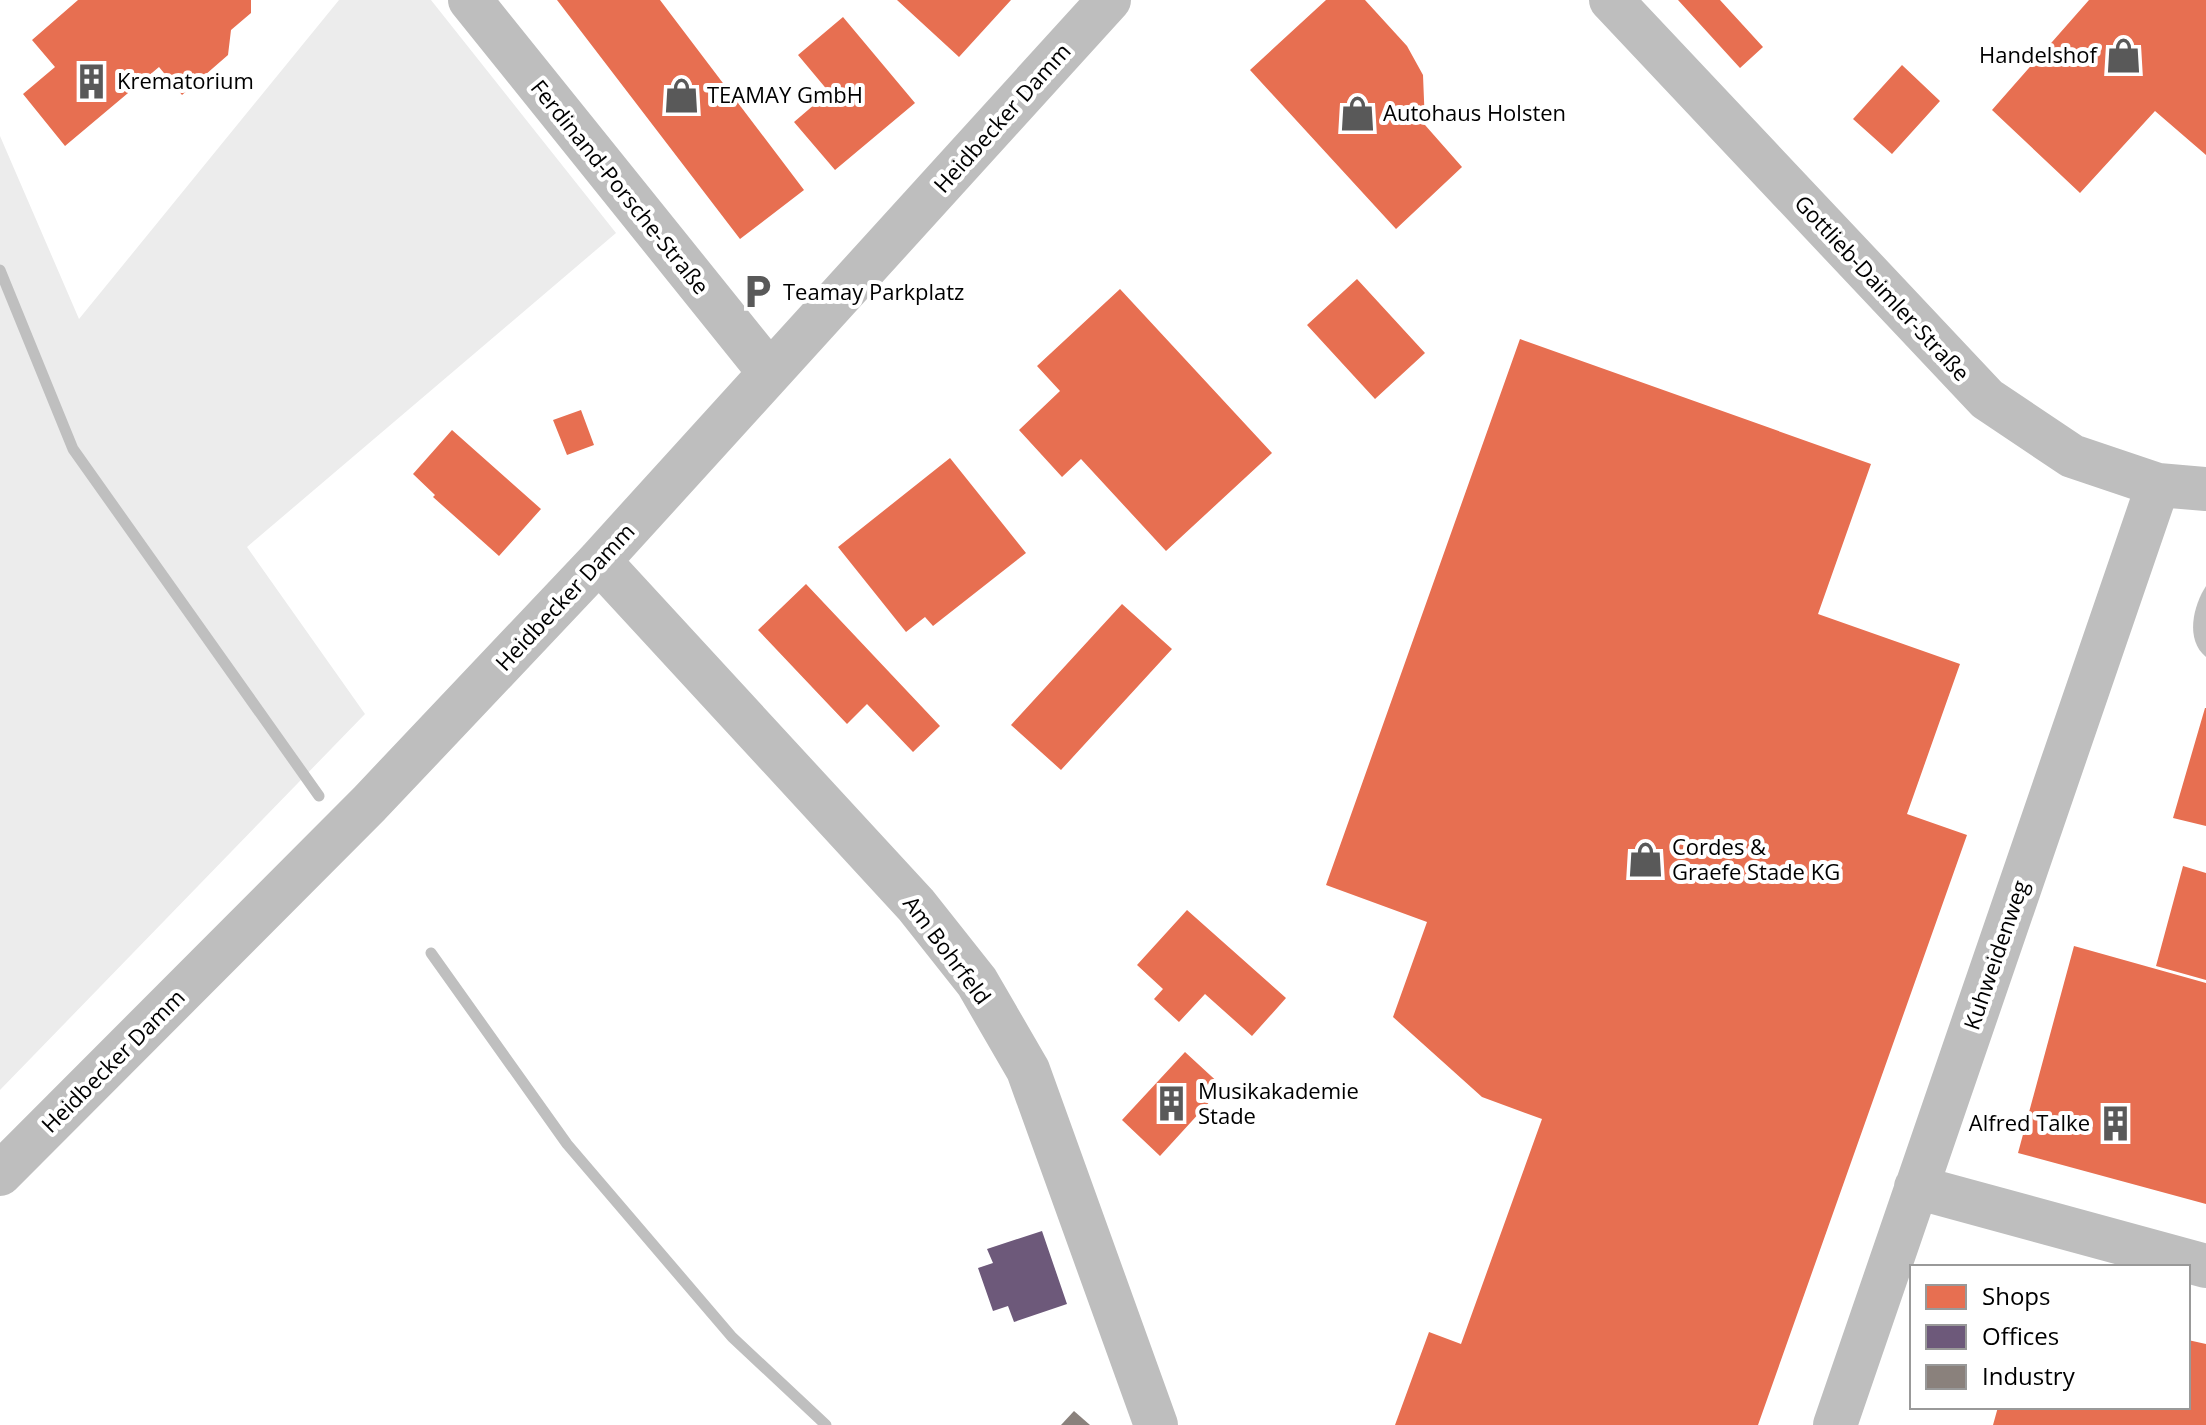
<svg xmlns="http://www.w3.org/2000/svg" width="2206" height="1425" viewBox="0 0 2206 1425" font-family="'Open Sans',sans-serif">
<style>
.green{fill:#ececec}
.water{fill:#bfbfbf}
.shops{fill:#e76f51}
.offices{fill:#6d597a}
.industry{fill:#8a817c}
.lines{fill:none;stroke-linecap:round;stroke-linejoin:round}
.stream{stroke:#bfbfbf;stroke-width:11}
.minor{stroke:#bebebe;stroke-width:44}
.labels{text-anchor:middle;stroke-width:8;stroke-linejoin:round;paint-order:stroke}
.poi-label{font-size:22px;fill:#000;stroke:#fff;text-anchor:start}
.street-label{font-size:22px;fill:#000;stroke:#fff}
</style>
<rect width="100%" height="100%" fill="#fff"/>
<path class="green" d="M339,0H431L616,233L247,547L365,714L0,1090V136L79,319Z"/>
<path class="water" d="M2206,586V657C2185,640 2193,606 2206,586Z"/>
<path class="shops" d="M78,0H251V13L231,30L228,55L182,95L159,67L65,146L23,94L55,67L32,40Z
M557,0H660L804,190L740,239Z
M897,0H1011L959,57Z
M1326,0H1365L1407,46L1423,75L1425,125L1462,167L1396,229L1250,70Z
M1678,0H1720L1763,47L1740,68Z
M2089,0H2206V155L2155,111L2080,193L1992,110Z
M843,17L915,103L835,170L794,122L829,92L798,55Z
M1902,65L1940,101L1892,154L1853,119Z
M1357,279L1425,353L1375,399L1307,325Z
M1120,289L1272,453L1166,551L1081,459L1062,477L1019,430L1060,391L1037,366Z
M1520,339L1871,464L1818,614L1960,664L1907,814L1967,835L1758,1425H1395L1429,1332L1461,1344L1542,1119L1482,1097L1393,1017L1427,922L1326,885Z
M581,410L594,445L567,455L553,420Z
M452,430L541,509L499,556L433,497L435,495L413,474Z
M950,458L1026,553L933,626L925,617L906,632L838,547Z
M806,584L940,726L913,752L867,704L847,724L758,630Z
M1122,604L1172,649L1061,770L1011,725Z
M2205,708H2206V826L2173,818Z
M2183,866L2206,873V980L2156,966Z
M1187,910L1286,998L1252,1036L1205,994L1179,1022L1154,999L1163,989L1137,965Z
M2074,946L2206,983V1204L2018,1153Z
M1185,1052L1223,1087L1160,1156L1122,1120Z
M2188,1340L2206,1344V1425H1993L1998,1407H2188Z"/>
<path class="offices" d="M1042,1231L1067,1304L1014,1322L1008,1306L993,1311L978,1268L993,1263L987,1249Z"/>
<path class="industry" d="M1074,1411L1090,1425H1061Z"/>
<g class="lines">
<path class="stream" d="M0,270L73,449L319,796
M431,953L567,1144L732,1337L826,1425"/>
<path class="minor" d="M470,0L770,373
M1611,0L1987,399L2072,456L2158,485L2206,489
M599,561L916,905L977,982L1028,1070L1156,1425
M0,1174L369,804L599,561L1109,0
M1916,1187L2206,1266
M1835,1425L2158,485"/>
</g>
<defs>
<symbol id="shop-bare" viewBox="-9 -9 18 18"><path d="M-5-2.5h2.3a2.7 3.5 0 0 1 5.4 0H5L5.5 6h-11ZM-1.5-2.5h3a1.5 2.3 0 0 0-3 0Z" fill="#595959" stroke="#fff" stroke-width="2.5" paint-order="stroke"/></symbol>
<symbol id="building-bare" viewBox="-9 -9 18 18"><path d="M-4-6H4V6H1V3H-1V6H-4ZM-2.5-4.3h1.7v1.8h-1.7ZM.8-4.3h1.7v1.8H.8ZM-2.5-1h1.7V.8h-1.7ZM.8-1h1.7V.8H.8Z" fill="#595959" stroke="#fff" stroke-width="2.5" paint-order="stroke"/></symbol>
<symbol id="parking-bare" viewBox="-9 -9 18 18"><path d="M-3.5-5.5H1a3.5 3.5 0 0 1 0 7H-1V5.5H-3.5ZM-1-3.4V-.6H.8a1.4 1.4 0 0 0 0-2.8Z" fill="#595959" stroke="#fff" stroke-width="2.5" paint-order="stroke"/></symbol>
</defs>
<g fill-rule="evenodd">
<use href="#shop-bare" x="2098" y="30" width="51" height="51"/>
<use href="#building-bare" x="66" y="56" width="51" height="51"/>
<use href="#shop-bare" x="656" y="70" width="51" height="51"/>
<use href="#shop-bare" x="1332" y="88" width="51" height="51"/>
<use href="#parking-bare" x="732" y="266" width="51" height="51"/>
<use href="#shop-bare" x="1620" y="834" width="51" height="51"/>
<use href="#building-bare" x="1146" y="1078" width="51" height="51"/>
<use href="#building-bare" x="2090" y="1098" width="51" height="51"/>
</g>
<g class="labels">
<g class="poi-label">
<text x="2097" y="63" text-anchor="end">Handelshof</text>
<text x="117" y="89">Krematorium</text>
<text x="707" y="103">TEAMAY GmbH</text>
<text x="1383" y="121">Autohaus Holsten</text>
<text x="783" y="300">Teamay Parkplatz</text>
<text x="1672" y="855">Cordes &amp;<tspan x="1672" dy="25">Graefe Stade KG</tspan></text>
<text x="1198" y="1099">Musikakademie<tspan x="1198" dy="25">Stade</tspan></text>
<text x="2090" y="1131" text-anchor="end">Alfred Talke</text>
</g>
<g class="street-label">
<text transform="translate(1002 118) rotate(-48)" y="8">Heidbecker Damm</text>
<text transform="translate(620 187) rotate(51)" y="8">Ferdinand-Porsche-Straße</text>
<text transform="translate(1882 288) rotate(47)" y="8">Gottlieb-Daimler-Straße</text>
<text transform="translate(565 597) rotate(-47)" y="8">Heidbecker Damm</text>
<text transform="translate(947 950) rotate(53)" y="8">Am Bohrfeld</text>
<text transform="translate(1996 955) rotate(-71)" y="8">Kuhweidenweg</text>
<text transform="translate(113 1061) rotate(-45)" y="8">Heidbecker Damm</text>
</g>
</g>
<rect x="1910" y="1265" width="280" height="144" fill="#ffffff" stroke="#999999" stroke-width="2"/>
<rect x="1926" y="1285" width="40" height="24" fill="#e76f51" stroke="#999999" stroke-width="2"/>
<text x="1982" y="1305" font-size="24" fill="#000000">Shops</text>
<rect x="1926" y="1325" width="40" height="24" fill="#6d597a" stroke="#999999" stroke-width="2"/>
<text x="1982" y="1345" font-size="24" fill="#000000">Offices</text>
<rect x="1926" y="1365" width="40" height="24" fill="#8a817c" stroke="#999999" stroke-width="2"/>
<text x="1982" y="1385" font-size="24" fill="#000000">Industry</text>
</svg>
